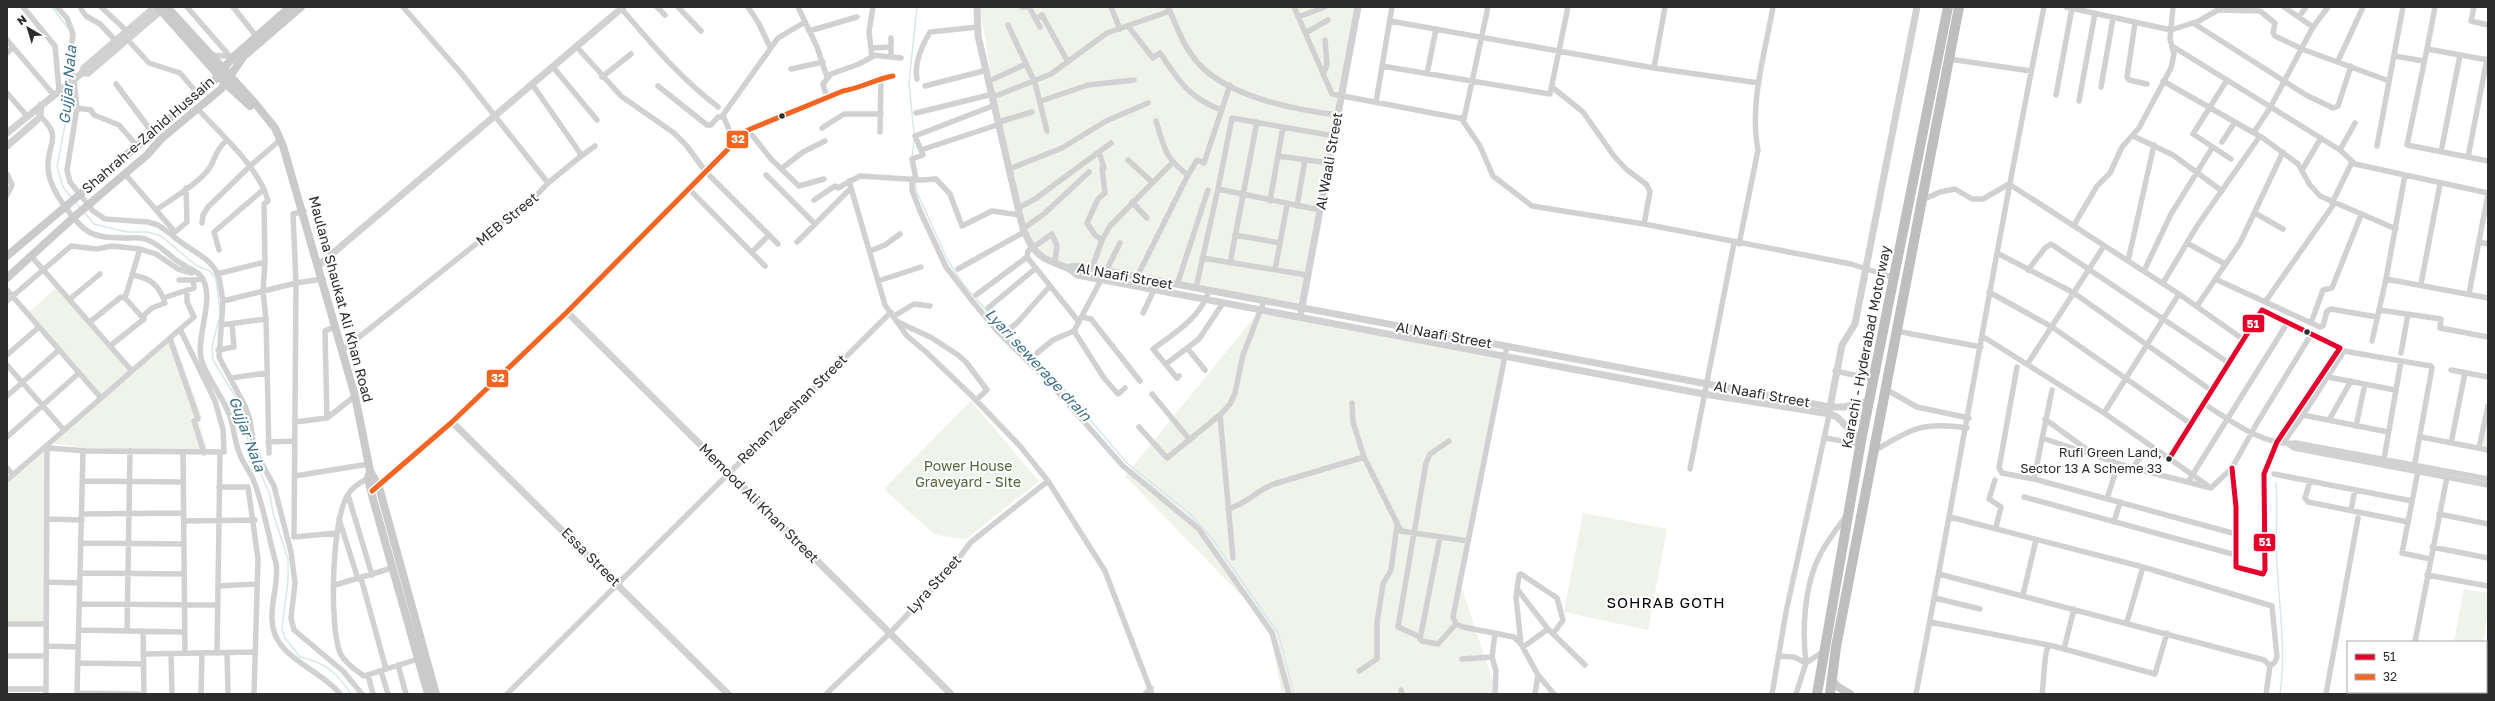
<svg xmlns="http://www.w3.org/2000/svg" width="2495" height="701" viewBox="0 0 2495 701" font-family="'Golos Text',sans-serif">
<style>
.green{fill:#eff3ea}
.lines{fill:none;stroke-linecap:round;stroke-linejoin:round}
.stream{stroke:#d6e7f0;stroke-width:1.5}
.minor{stroke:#d1d1d1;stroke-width:5.5}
.tertiary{stroke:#d1d1d1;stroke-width:7}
.secondary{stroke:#cacaca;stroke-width:8}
.motorway{stroke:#bebebe;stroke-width:10}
.bus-1-casing{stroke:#fff;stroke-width:8}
.bus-2-casing{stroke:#fff;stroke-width:8}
.bus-1{stroke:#e4002b;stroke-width:5}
.bus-2{stroke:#f26522;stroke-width:5}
.bus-dot{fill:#2c2c2c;stroke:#fff;stroke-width:1.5}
.labels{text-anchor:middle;stroke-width:4;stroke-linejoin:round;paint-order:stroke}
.bus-label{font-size:13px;fill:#2c2c2c;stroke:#fff;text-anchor:end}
.street-label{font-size:14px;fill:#2c2c2c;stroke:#fff}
.park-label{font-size:14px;fill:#50673a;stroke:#fff}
.water-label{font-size:15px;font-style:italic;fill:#3b708c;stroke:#fff}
.neighbourhood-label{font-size:15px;letter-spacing:1px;fill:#000;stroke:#fff}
.line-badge{stroke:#fff;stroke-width:1.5}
.badge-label{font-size:11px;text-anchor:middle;font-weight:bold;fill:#fff}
</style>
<rect width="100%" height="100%" fill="#fff"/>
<path class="green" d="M980,7H1358L1302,307L1055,262L1028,251L999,122Z
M59,285L132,371L101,398L28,313Z
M1261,309L1504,356L1460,582L1497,694H1282L1268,623L1125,476Z
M173,337L202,417L198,420L208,451L91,449L52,443Z
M971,401L1039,481L966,539L935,535L884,489Z
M2488,417V447L2483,446Z
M47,445L46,624H7V480Z
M1583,513L1667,529L1648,630L1564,612Z
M2464,589L2488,593V612L2483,642H2454Z"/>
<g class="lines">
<path class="stream" d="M52,7L68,28
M67,82V64
M68,88L69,105L57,166L63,187L71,197
M914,134L909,82L917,7
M912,158L914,140
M915,181L916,190L947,259L963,284L1002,328L1056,380L1127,463L1189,513L1211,537L1278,633L1294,694
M75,201L80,208
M84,212L94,224L127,232H148L161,236L197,266L210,271L216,279L220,311
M219,319L212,346L213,360L238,401L250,449L270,495L273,513L288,559V581L282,628L285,638L300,657C325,662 337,673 351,694
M2276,483C2278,504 2276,524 2276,544C2277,593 2287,645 2280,694"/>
<path class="minor" d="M23,7L55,46L59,90
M57,7L67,18L73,34L69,63L74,79L77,108L67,170L70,182L93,211L105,219L148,222L158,225L172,235
M101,7L127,31
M187,7L234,61
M233,7L257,37
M620,7C650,42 680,78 718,107
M657,7L665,15
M678,7L701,31
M748,7L758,22L770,47
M798,7L817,47L827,77
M1022,7H1025
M1029,7L1040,27
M1111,7L1120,29
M1168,7C1177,27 1184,48 1199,64C1229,97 1295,110 1338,115
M1294,7L1332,94L1464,119L1488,7
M2066,7L2171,30L2199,21L2218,10L2260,11L2275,23L2273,33L2275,36L2302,49L2389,81
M2284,7L2313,27
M2474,7L2471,21L2488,25
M81,9L86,16L100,24L116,41
M1298,17L1325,7
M2299,17L2306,7
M1036,19L1042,15L1068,62
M1390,21L1654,68L1665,7
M2135,23L2127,77L2129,80L2147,84
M2193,23L2306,95L2333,108L2338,106L2351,66
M1008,25L1035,83L1047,131
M1128,26L1153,58L1160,53C1179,81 1188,97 1221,110
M809,31L857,17
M1305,33L1328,20
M127,39L149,63L180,73L198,94
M7,40L53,94
M576,46L621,96L674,133L686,145L706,172L778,244
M2172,46L2340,150L2355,164L2405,175
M872,48L891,47
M2427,49L2435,7
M7,53L13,47
M210,55L225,56L227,53
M872,55L901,58
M2394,56L2424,61
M891,57V38
M1949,59L2031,71
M2488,60L2427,49L2407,145L2488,161
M2338,61L2363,7
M1382,66L1550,94L1568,7
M553,67L597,120
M1654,68L1759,83
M791,69L823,62
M1323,74L1327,65L1325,40
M1427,74L1436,29
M602,77L631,54
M917,79C914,62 922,46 930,32L978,27
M2227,80L2193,134L2231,159
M989,81L1026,64
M2163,81L2263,138L2298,164L2310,185L2320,196L2396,229
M116,84L152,132
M532,84L580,153V157L548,183
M658,86L707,125H711L718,117H723
M925,86L987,70
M1552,87L1583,112L1614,156L1626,169L1647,185L1650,192L1644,224
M2101,87L2113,18
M7,93L27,116
M2056,95L2072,8
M993,97L1051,74L1107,33L1170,11
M827,98L823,84L831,74L859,64L872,57L869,32L873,7
M1041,101L1088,85L1134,80
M2079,101L2095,13
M1376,102L1392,7
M77,108L91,110L94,115L119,125L138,147
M2270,108L2313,27L2328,7
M198,109C221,135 260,168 268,201L264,204L265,262L263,291L266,319L269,453
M916,113L993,94
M40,116C62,137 49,140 48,164C47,180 57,196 66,208C86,235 91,237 124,238C130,238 138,237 145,239C161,244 168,256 182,264C187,268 195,270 200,275C217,295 196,334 201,358C206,378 222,395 229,414C234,426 234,440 239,452C242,462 249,470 253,479C264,505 268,536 276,563C279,583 271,600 272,619C272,658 320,668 340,694
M1461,118L1480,146L1493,176L1532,206L1644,224L1851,264L1895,278
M999,122L1032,112
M822,128L844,114H881
M748,130L771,159L799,186L824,179
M880,132L881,78
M2254,132L2270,108
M2133,136L2173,155L2222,191
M734,142L723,115L778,38L805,22
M2222,142L2235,122
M2377,146L2403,7
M921,150L1000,124
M2340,150L2355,123
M1099,152L1104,168H1102L1105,193L1098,199L1087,223L1095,235L1102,240
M2441,152L2460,55
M1278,156L1329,163
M580,157L595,146
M2468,157L2487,59
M1128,160L1152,182
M781,169L803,152L825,141
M1009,169L1062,148L1106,121L1148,103
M2302,170L2321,138
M7,174L12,185L7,195
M125,174L175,232L187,222L186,188
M766,175L815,224
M1188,175L1197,160L1204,163L1230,85
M912,179V190L920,211L946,267L973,302L998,332L1048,381L1123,466L1199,529L1205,538L1272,633L1289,694
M916,179L912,159L923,155L915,136L995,105
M849,181L885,305L907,336L925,351L972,396L1020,446L1048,481L1105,571L1152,694
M689,189L765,266
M2488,193L2405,175L2386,279L2488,298
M814,200L835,186L838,188L860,176L922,180L936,179L950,194L962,226L992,211L1020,215
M1922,200L1940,192L1955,189L1972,199H1983L2009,184L2179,294L2244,340
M1270,201L1283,127
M1132,202L1147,218
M2332,203L2352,162
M1297,206L1305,160
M1018,208L1035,199L1111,143
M156,210C173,198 195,186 208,170C216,160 214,151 226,141
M1320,210L1218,189L1232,118L1334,136
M304,211L293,214L296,283L294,537L337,533
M2255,213L2283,229
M202,223L203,215L208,207L249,167L280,140
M2074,225L2097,186L2110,173L2122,147L2139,128L2171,68L2174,54L2170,39L2173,7
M1023,229L1045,213L1089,172
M173,233L172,235C185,248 209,256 217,273C221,282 221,292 223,301
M1235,235L1280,243L1275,270
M797,242L851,188
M2479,242L2488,244
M1280,243L1287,205
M2187,243L2225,264
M1739,244L1758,150C1749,104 1765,53 1773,7
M219,250L214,232L264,189
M870,251L885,245L900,234
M752,252L769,235
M1997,253L2074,293L2212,391
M1202,258L1307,275
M2128,261L2154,145
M1055,262L1057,246L1052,234L1028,251L1027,257L1079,322
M1230,263L1257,122
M1092,268L1102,240L1110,226L1172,163
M958,269L1024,232
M2028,270L2045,248L2051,244L2229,363
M1106,271L1120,243
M2144,271L2171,214L2212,148
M217,274L265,262
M132,275C151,278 159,285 165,303L152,308L142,317
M1137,277L1188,175C1165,159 1164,147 1156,121
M323,279L296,283L223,301L219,357L245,406L250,420L254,449L274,486L291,552L295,583L291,618L294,630L343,671L362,694
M2215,279L2320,327L2323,326L2327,311L2331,309L2377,317
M2386,279L2379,310L2441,319L2440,328L2488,337
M179,280H193
M1101,280L1074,331L1104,378L1118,394L1125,388
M878,281L921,267
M2163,283L2197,226L2260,136
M2421,284L2440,184
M1177,285L1208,190
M1196,288L1218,189
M7,290L101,398
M1989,292L2052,327L2191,424
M2469,294L2488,194
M976,295L1027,257
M125,298L140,249
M163,298L194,288L193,280L203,279
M70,299L100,274
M7,301L71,246L97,249L112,246L140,249L156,254L178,269L192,273
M2265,302L2334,204
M2197,306L2240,243L2283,152
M988,308L1036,268
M567,312L739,138L748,130L843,91C861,88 876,79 893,76
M1143,313L1154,290
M894,316L914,304L930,306
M1082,317L1091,319L1140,381
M896,321L932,338L958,355L966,362L987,390L976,400
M90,322L121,297L125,298L144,319L110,346
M2311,323L2323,290L2332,288L2361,215
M221,325L266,319
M1007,331L1017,323L1050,286
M1896,331L1981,347
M1982,336L2104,413L2207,485
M170,339L198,419L194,421L204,453
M2372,341L2379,310
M1507,346L1453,617L1456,624L1463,627L1514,637L1521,644L1538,675L1535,694
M1188,349L1205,370
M218,350L234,347L232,324
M343,350L535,197L548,183L461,73L403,7
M1037,353L1053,340L1074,331
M2401,353L2408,314
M7,355L39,327
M2401,361L2431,366L2432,368L2414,468
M2028,363L2104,246
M1166,364L1199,339L1223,303
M7,365L64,430
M2017,367L1999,468L2002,473L2034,479L2236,534
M2451,370L2488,377
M132,371L194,317L187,302V290
M1835,371L1873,379
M1179,376L1177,378L1153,349C1176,332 1200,318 1209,291
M2328,377L2395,390
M231,378L267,373
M1887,390L1917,407L1969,418
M1152,394L1190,440
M7,396L59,350
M1352,403L1353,422L1364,457L1401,531L1468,541
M2204,404C2232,421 2262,446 2296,443L2488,479
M2104,413L2179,294
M1220,415L1233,558
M327,418L325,331L336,326
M2045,419L2093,454
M2329,420L2351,381
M295,422L327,418L355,396
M2356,426L2365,384
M1139,427L1167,458L1221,414L1230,404L1235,393L1243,355L1264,301
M7,437L79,373
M2421,437L2488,450
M1825,438L1860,444
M2042,438L2129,467L2211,488L2232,468L2257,423L2312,333
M1449,441L1430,454L1426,463L1398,627L1418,636L1422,641L1438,644L1456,624
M268,442L295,441
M2283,443L2303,415
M2451,443L2465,373
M2288,444L2294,448L2488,485
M48,448L87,451L224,452L223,429L215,401L180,329
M2479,448L2488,406
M1874,451C1912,429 1922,421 1967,428
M183,452L185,653
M2169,459L2262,310L2340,348L2277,442L2264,474L2265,570L2263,574L2236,567V507L2232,468
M2383,465L2401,361L2344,351L2303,415L2388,432
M7,468L13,475
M2133,468L2144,451
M1690,469L1734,243
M2418,471L2402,553L2430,559
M2274,474L2412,501
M295,476L369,464
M368,478C360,483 352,487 347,496C332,522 329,624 340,653C345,663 355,670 364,676L418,659
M2034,479L2052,390
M7,480L132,371L32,257
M1995,480L1989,499L2001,507L1996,527
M83,481L183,482
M2310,481L2305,498L2308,502L2408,522
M2188,482L2288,322
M219,487H248L258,559L254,694
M348,495L372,575
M2024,497L2236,555
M2107,499L2118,464
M1228,509C1249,503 1255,491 1274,484L1364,457
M2351,510L2355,490
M82,514L183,513
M2439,514L2488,524
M1950,517L2143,567L2272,606L2277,657L2275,662L2270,666
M47,519L82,520
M339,519L358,579
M184,521L255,520
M2114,522L2120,502
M81,543L184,544
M2432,547L2488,558
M80,573L184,574
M1939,574L2264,660L2270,666L2266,694
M2427,575L2488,586
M361,578L386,669
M47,582L80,583
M335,585L392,568
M218,586L257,584
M1517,589L1548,629L1585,665
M2023,595L2036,540
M1935,598L1980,609
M80,604L217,605
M1930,622L2053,646L2155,674L2167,633
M2127,622L2143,567
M7,624H46
M79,630L185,632
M127,631L130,451
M143,632L144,694
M1495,633L1492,657L1496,671L1495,694
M1420,639L1440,537
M2415,642L2447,477
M1521,644L1516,597L1519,575L1521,574L1557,598L1563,620L1553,634
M46,646L78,647
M1523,647L1548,629
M2064,649L2074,609
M1824,651L1806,663C1802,630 1804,585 1820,555C1827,541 1837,529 1846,516
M217,653L220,453
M227,653L228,694
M144,654L253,652
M171,654L172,694
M7,656H46
M1778,656L1794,657L1806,663L1796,694
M2486,656H2488
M1462,659L1492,657
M78,663L144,664
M398,665L406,694
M381,671L388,694
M1359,671L1377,659V623L1383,584L1391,570L1397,526
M368,675L373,694
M1538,675L1554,694
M2486,684H2488
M7,689H46
M1401,690L1402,694
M77,693L139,694
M46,694L47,446
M77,694L83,451
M201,694L202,653
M507,694L891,312
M826,694L890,633L949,571L971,542L1048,481
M1145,694L1151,688
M1772,694L1786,612L1830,411
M1916,694C1960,465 1998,235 2044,7
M2042,694C2044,683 2044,653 2048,647
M2326,694L2358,518
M2406,694V692"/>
<path class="tertiary" d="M977,7L978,36L1023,229C1028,239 1033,252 1044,258C1056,265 1067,265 1077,275L1704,394L1830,414L1837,417L1861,441
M82,73H88L165,7
M7,133L82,73L84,68L155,7
M7,146L37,120L40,116L41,105
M319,265L623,7
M1069,267L1080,266L1830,407H1844L1869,401
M1301,312L1358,7
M1830,407L1842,345L1855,324L1917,7
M452,422L728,694
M372,491L452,422L567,312L951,694"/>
<path class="secondary" d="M158,7L226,84L250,106
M167,7L254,102L275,128L283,146L355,396L370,471L379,487L436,694
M7,256L215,80L232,58L290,7
M7,278L74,217L147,155L161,139L221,89L244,56L301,7
M370,471L368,478L373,499L428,694
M1832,680L1838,687L1850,694"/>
<path class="motorway" d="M1817,694L1861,441L1948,7
M1830,694L1836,647L1959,7"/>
<defs>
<path id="bus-1" d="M2169,459L2262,310L2340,348L2277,442L2264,474L2265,570L2263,574L2236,567V507L2232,468"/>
<path id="bus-2" d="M372,491L452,422L567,312L739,138L748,130L843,91C861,88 876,79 893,76"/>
</defs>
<use href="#bus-1" class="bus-1-casing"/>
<use href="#bus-2" class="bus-2-casing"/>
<use href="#bus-1" class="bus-1"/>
<use href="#bus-2" class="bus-2"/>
</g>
<g class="bus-dot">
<circle cx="782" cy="116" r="3.5"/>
<circle cx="2307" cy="332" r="3.5"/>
<circle cx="2169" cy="459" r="3.5"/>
</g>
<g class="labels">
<g class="bus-label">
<text x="2162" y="457">Rufi Green Land,<tspan x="2162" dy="16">Sector 13 A Scheme 33</tspan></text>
</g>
<g class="street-label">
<text transform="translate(148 135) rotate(-41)" y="5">Shahrah-e-Zahid Hussain</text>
<text transform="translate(1329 161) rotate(-80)" y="5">Al Waali Street</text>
<text transform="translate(507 219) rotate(-39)" y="5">MEB Street</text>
<text transform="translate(1125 276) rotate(10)" y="5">Al Naafi Street</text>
<text transform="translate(341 299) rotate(75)" y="5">Maulana Shaukat Ali Khan Road</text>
<text transform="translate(1444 335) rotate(10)" y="5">Al Naafi Street</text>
<text transform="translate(1866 347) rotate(-79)" y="5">Karachi - Hyderabad Motorway</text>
<text transform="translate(1762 394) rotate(10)" y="5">Al Naafi Street</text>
<text transform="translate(792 409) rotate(-45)" y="5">Rehan Zeeshan Street</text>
<text transform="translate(759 503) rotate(45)" y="5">Memood Ali Khan Street</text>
<text transform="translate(591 557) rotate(45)" y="5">Essa Street</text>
<text transform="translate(934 584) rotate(-48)" y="5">Lyra Street</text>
</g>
<g class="park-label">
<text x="968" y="471">Power House<tspan x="968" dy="16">Graveyard - Site</tspan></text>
</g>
<g class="water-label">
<text transform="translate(68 85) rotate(-85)" y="5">Gujjar Nala</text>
<text transform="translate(1038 365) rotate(47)" y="5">Lyari sewerage drain</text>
<text transform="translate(247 434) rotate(70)" y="5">Gujjar Nala</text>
</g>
<g class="neighbourhood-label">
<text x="1666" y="608">SOHRAB GOTH</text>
</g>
</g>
<g class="line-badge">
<rect x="726" y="130" width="23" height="19" rx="4" fill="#f26522"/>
<rect x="2242" y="314" width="23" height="19" rx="4" fill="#e4002b"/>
<rect x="486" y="369" width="23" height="19" rx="4" fill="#f26522"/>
<rect x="2253" y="533" width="23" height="19" rx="4" fill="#e4002b"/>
</g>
<g class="badge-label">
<text x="738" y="143">32</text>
<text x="2253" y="328">51</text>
<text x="498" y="382">32</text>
<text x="2265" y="546">51</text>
</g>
<rect width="2495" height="701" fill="none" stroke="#2c2c2c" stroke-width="16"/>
<rect x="2347" y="641" width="140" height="52" fill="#ffffff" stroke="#ababab"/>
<rect x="2355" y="654" width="20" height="6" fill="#e4002b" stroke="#ababab"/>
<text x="2383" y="661" font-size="12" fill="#2c2c2c">51</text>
<rect x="2355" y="674" width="20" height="6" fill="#f26522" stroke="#ababab"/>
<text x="2383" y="681" font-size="12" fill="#2c2c2c">32</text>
<g transform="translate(28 28) rotate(322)" stroke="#ffffff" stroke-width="3" paint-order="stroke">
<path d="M0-3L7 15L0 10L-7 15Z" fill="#2c2c2c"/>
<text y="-6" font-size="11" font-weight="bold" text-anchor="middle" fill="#2c2c2c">N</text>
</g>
</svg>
